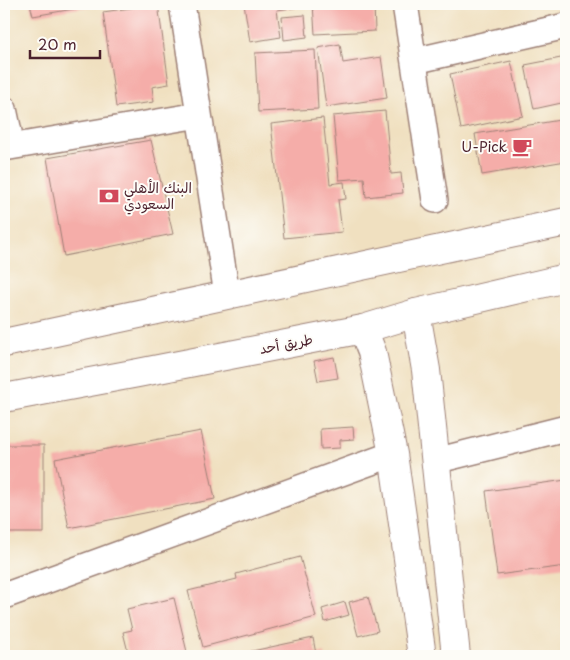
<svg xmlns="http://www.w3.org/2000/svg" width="570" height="660" viewBox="0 0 570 660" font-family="'Playpen Sans','Playpen Sans Arabic',sans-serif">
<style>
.building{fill:#f5ada9}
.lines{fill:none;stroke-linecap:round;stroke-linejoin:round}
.street-casing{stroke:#9d8076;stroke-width:28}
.secondary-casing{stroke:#9d8076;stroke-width:30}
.primary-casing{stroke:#9d8076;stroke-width:30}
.street{stroke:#fff;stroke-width:25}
.secondary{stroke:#fff;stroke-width:28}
.primary{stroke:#fff;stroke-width:28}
.labels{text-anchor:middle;stroke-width:4;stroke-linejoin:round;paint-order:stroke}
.poi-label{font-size:14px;fill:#4a1f2b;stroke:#fdfcf7;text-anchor:end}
.street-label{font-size:14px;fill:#4a1f2b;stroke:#fdfcf7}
</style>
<rect width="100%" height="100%" fill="#fdfcf7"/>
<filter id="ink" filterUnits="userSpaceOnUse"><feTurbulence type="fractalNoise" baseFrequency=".02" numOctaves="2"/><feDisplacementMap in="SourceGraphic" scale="10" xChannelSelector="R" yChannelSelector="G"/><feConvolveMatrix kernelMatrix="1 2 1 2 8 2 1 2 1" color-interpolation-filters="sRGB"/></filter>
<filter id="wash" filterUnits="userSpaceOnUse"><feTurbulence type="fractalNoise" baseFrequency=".0096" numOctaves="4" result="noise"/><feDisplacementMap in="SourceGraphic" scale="20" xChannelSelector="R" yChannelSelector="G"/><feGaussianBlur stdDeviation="1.12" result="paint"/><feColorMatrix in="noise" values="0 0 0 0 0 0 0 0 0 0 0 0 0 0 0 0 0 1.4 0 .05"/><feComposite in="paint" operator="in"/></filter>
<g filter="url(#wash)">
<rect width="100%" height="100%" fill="#f0e0c0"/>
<g id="blocks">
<path class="building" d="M30,4H90L91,6L33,16Z
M158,4L169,84L152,87L154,102L116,107L103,12Z
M244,4H300V7L277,10L281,37L250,42Z
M313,4H374L375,31L315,34Z
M305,15L307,37L284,40L282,17Z
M340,44L343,63L381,57L387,98L326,107L318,48Z
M315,50L318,109L258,112L255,53Z
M566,57V102L534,109L525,65Z
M511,61L523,116L461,129L450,74Z
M385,111L391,174L401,173L403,193L366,197L364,178L339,180L333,116Z
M323,118L330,184L344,182L346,199L338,200L342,232L284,238L271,124Z
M566,119V161L482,175L475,134Z
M151,140L173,234L64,256L47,158Z
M334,357L338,378L318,381L314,361Z
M353,427L354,439L340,440V448L321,449L320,429Z
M201,431L215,499L69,528L55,459Z
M4,445H44V533H4Z
M566,480V566L497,575L486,491Z
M300,557L316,617L203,647L188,591L237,579L236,574Z
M368,597L378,631L358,636L349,602Z
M174,598L188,656H129L123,632L132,630L127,609Z
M345,602L349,615L325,622L322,609Z
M313,638L316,654L324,653L325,656H229Z"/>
</g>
</g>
<g filter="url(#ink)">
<use href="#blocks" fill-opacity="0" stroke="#9d8076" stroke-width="1"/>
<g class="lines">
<defs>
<path id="street" d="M182,4L227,295
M405,4L435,200
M414,61L566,26
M4,109L12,146
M4,148L199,115
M435,461L566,428
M4,596L393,454"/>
<path id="secondary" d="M416,313L426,370L456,656
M363,329L372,352L393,454L422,656"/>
<path id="primary" d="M4,343L566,222
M4,398L138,373L363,329L416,313L566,278"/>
</defs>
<use href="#street" class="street-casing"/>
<use href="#secondary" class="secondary-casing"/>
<use href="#primary" class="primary-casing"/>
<use href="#street" class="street"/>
<use href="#secondary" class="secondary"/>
<use href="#primary" class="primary"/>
</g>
</g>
<defs>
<symbol id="cafe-bare" viewBox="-9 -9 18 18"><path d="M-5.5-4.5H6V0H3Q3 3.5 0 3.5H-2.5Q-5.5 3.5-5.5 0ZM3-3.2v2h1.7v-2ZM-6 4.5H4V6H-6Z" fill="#d1495b" stroke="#fdfcf7" stroke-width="2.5" paint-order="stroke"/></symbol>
<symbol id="bank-bare" viewBox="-9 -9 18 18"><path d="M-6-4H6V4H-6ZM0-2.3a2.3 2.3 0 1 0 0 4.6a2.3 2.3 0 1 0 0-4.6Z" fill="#d1495b" stroke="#fdfcf7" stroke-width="2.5" paint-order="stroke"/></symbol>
</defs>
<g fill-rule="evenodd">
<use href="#cafe-bare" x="508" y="133" width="28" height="28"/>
<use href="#bank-bare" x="95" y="182" width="28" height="28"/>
</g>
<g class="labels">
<g class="poi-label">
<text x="507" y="152">U-Pick</text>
<text x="124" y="193" text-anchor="start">البنك الأهلي<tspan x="124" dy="16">السعودي</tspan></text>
</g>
<g class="street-label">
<text transform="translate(286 344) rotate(-11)" y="5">طريق أحد</text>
</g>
</g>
<rect width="570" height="660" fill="none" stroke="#fdfcf7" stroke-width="20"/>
<path d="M30 50v8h70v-8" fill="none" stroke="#4a1f2b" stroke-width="2.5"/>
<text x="38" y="50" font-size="15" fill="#4a1f2b" stroke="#fdfcf7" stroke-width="4" paint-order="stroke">20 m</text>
</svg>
